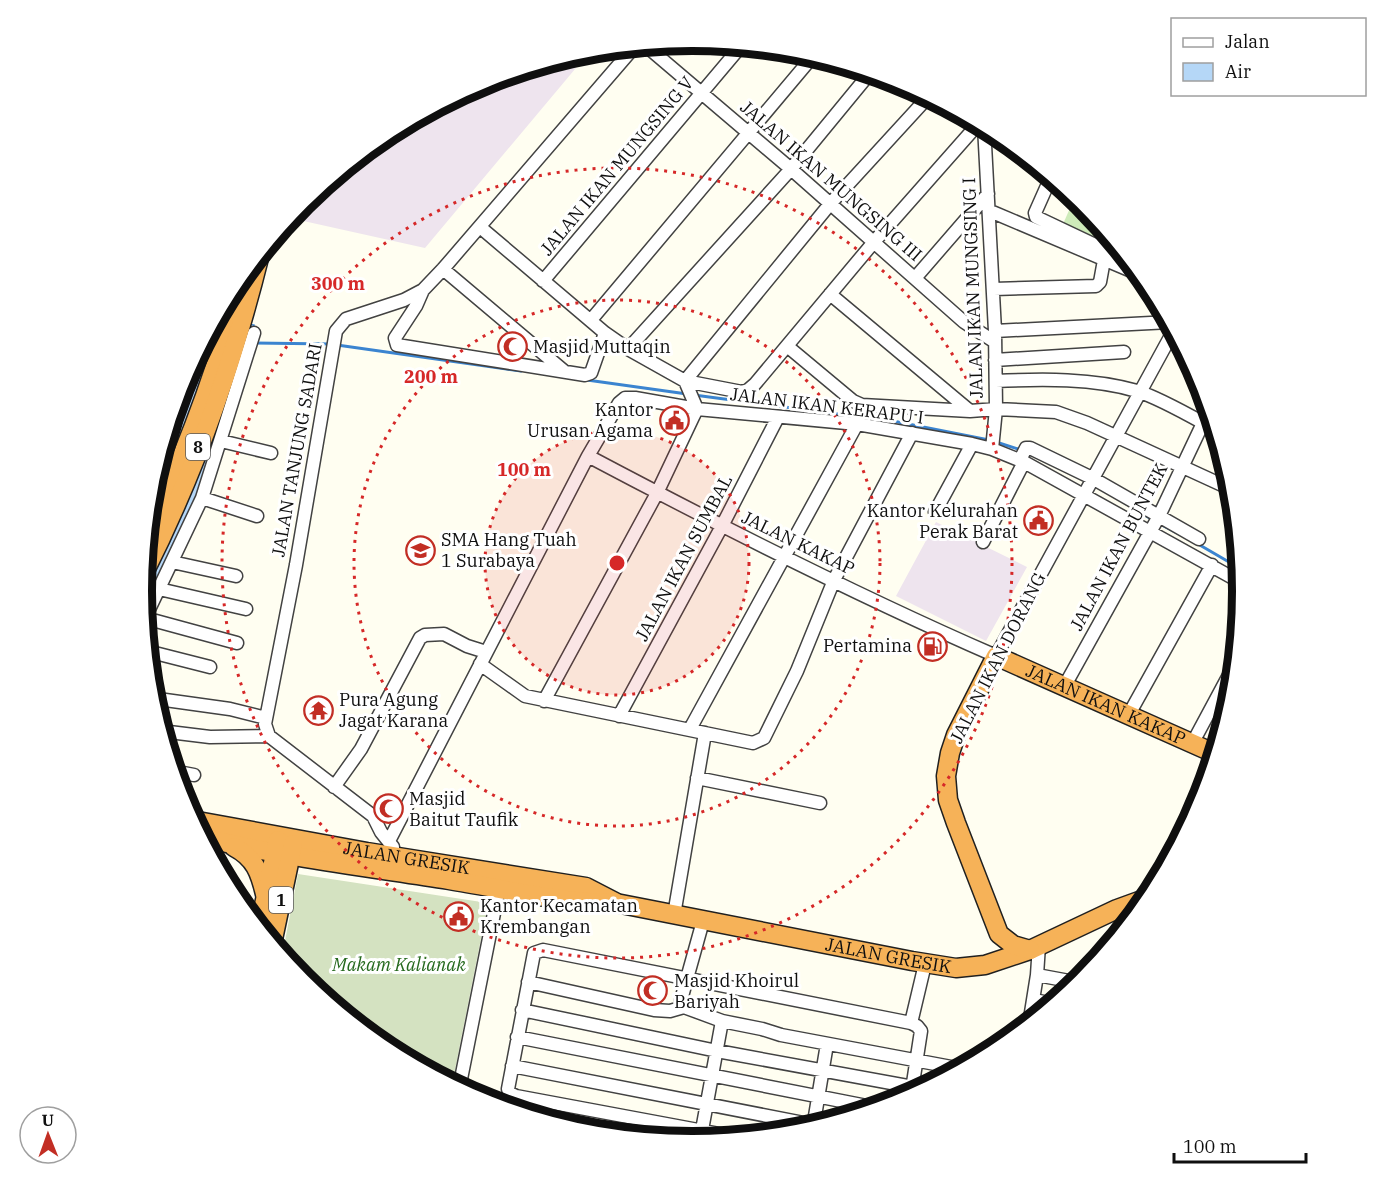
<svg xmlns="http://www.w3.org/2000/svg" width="1384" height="1183" viewBox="0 0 1384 1183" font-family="'IBM Plex Serif',serif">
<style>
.industrial{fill:#eee4ee}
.green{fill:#ceebba}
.cemetery{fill:#d4e2c1}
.water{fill:#b5d7f7;stroke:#3b84d0;stroke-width:1.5}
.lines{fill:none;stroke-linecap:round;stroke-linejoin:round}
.stream{stroke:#3b84d0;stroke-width:3}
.minor-casing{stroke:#424242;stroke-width:15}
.highway-casing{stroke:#202020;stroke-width:21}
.minor{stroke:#fff;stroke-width:12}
.highway{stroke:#f6b258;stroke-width:18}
.ring{fill:none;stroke:#d62828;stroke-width:3;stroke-dasharray:3 6}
.labels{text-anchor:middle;stroke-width:6;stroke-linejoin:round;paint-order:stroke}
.shield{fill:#fff;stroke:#575757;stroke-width:1.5}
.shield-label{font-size:16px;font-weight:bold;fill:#0f0f0f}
.street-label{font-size:18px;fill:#0f0f0f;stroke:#fff}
.poi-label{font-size:18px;fill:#0f0f0f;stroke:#fff;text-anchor:start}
.park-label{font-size:18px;font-style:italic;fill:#25691d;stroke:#fff}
.rim{fill:none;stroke:#0f0f0f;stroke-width:8}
.centre{fill:#d62828;stroke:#fff;stroke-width:3}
.ring-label{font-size:18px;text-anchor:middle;font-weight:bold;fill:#d62828;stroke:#fff;stroke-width:6;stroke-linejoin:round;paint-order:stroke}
</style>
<rect width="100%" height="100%" fill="#fffef1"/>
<path class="industrial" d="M591,50L425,248L299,220L303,202L386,133L481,82Z
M936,522L1027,567L986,641L896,596Z"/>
<path class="green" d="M1075,197L1082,202L1120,249L1063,224Z"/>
<path class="cemetery" d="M298,874L488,903L452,1085L386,1049L302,981L282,956Z"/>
<path class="water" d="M216,318L254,325L250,342L202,495L143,612L141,591L152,484L183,380Z"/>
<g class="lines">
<path class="stream" d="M253,343L331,344
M337,345L521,371
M587,380L687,394
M694,395L898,422L989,440
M996,442L1021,450
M1125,503L1153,520
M1158,523L1179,534
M1198,544L1241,569"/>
<defs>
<path id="minor" d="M645,45L791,169L964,322L995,342
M984,126L995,331L996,409L992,449
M1051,177L1035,213L1036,217L1131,262
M990,211L1141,275
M480,227L605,333L628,349L685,381L742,392L748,390L755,384L873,243L979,123
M443,269L564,371
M916,277L988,194
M543,281L742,45
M994,289L1096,286L1100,282L1104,260
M423,290L416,306L395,338L397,345L585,375L591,373L605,333
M830,294L970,411
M591,320L814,55
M995,331L1170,322
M787,346L853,401L862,405L970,411L996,409L1056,412L1087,423L1233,490
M628,349L791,169L870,73
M995,360L1124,352
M996,381C1042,379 1093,378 1137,391C1160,398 1194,418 1216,430
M221,441L271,453
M588,456C722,527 858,596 996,656L1174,330
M1020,460L1026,448H1030L1094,479L1199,539
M202,498L257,516
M935,512L972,444
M983,542L1024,462
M172,562L236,576
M159,589L246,609
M145,618L237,643
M144,620L202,498L254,333
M147,651L210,667
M480,664L525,696L753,743L764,738L797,671L834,580L912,433
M1064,687L1159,516L1203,423
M151,698L230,709L266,718
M544,701L657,493L693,417L697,409L685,381L830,204L929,96
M619,716L722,526L778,417
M1128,716L1212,565
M690,729L857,424
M161,731L210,737L269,736
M1192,744L1236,662
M173,771L194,775
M697,778L820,803
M334,787L361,749L420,638L425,635L444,634L467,646L486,652
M389,841L588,456L619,403L625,398H635L697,409L857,424L972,444L992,449L1024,462L1242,583
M393,847L381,832L373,816L269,736L265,724L296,565L336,331L346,319L404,300L423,290L443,269L635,46
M1131,905L1133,919
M674,915L705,733
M1037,975L1080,983
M528,982L654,1010L670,1011L684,1007
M1034,1000L1054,1004
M522,1010L717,1051L913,1087
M722,1021L762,1029L781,1035L962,1069
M1029,1025L1037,975L1039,945
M517,1037L877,1108
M512,1066L819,1126
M459,1089L499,888
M911,1096L921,1031L917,1026L911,1023L925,964
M813,1128L826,1050
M702,1130L722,1021L684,1007L681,1000L703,921
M741,1138L516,1096L510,1093L508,1089L534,953L543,950L911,1023"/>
<g id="highway">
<path d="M146,536C186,454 219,365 241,277"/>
<path d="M143,575C194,474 233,364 260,254"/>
<path id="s1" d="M192,820L367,852L586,887L615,902"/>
<path id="s2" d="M201,837C283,857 366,867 449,880C505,889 560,903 616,903L912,961L956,968L985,965L1030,950L1117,909L1150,897"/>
<path d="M234,847C255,858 260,873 265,894"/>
<path d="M259,928L278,840"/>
<path d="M272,944L293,844"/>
<path id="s3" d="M1030,950L1013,945L999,934L956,823L948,800L946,776L950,753L956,735L996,656L1216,754"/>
</g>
</defs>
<use href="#minor" class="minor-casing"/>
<use href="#highway" class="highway-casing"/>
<use href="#minor" class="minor"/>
<use href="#highway" class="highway"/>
</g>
<circle cx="617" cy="563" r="132" fill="#d62828" fill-opacity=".12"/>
<g class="ring">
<circle cx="617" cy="563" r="132"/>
<circle cx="617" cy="563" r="263"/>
<circle cx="617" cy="563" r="395"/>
</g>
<defs>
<symbol id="mosque-ring" viewBox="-11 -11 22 22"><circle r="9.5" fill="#fff" stroke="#c22e24" stroke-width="1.5"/><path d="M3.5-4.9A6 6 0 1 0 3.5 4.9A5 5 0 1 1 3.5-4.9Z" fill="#c22e24"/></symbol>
<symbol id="civic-ring" viewBox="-11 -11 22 22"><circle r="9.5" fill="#fff" stroke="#c22e24" stroke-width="1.5"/><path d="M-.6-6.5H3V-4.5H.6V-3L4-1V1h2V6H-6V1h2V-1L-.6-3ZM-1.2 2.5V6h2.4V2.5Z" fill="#c22e24"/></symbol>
<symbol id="school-ring" viewBox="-11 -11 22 22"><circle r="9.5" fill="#fff" stroke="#c22e24" stroke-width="1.5"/><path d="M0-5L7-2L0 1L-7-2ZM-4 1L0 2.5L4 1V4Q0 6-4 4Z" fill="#c22e24"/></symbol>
<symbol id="fuel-ring" viewBox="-11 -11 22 22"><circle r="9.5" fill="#fff" stroke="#c22e24" stroke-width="1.5"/><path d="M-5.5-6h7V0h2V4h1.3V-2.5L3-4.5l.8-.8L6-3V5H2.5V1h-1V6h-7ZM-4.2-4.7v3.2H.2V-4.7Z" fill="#c22e24"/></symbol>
<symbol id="temple-ring" viewBox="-11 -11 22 22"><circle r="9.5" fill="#fff" stroke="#c22e24" stroke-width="1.5"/><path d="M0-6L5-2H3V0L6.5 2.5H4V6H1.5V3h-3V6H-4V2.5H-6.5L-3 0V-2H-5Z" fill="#c22e24"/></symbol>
</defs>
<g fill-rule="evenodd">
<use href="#mosque-ring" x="496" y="330" width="33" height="33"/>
<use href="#civic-ring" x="658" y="404" width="33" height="33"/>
<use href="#civic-ring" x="1022" y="504" width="33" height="33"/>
<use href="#school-ring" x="404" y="534" width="33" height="33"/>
<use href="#fuel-ring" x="916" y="630" width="33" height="33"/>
<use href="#temple-ring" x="302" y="694" width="33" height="33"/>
<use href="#mosque-ring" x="372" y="792" width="33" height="33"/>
<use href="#civic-ring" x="442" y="900" width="33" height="33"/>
<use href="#mosque-ring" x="636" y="974" width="33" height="33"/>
</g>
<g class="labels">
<g class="shield">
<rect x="186" y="434" width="24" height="26" rx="4.5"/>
<rect x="269" y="887" width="24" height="26" rx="4.5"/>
</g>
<g class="shield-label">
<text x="198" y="453">8</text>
<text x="281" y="906">1</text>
</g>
<g class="street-label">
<text transform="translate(617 166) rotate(-50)" y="6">JALAN IKAN MUNGSING V</text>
<text transform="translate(831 181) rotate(41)" y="6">JALAN IKAN MUNGSING III</text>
<text transform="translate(973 288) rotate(-92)" y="6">JALAN IKAN MUNGSING I</text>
<text transform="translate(827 406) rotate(7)" y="6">JALAN IKAN KERAPU I</text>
<text transform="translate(297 450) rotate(-80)" y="6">JALAN TANJUNG SADARI</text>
<text transform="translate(798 543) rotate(26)" y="6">JALAN KAKAP</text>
<text transform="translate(1119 547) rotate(-62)" y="6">JALAN IKAN BUNTEK</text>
<text transform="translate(684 558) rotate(-62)" y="6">JALAN IKAN SUMBAL</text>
<text transform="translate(998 658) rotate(-63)" y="6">JALAN IKAN DORANG</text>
<text dy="6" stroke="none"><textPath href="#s3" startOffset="454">JALAN IKAN KAKAP</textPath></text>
<text dy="6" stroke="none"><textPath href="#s1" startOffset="218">JALAN GRESIK</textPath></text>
<text dy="6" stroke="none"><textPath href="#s2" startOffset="698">JALAN GRESIK</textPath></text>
</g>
<g class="poi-label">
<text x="533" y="353">Masjid Muttaqin</text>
<text x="653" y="416" text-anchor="end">Kantor<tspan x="653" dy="21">Urusan Agama</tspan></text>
<text x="1018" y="517" text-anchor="end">Kantor Kelurahan<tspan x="1018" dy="21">Perak Barat</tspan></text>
<text x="441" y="546">SMA Hang Tuah<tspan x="441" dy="21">1 Surabaya</tspan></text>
<text x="912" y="652" text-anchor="end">Pertamina</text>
<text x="339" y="706">Pura Agung<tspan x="339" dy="21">Jagat Karana</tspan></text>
<text x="409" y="805">Masjid<tspan x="409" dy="21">Baitut Taufik</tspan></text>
<text x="480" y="912">Kantor Kecamatan<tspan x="480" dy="21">Krembangan</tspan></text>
<text x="674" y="987">Masjid Khoirul<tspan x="674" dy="21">Bariyah</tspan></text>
</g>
<g class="park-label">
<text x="399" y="971">Makam Kalianak</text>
</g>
</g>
<path d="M0 0H1384V1183H0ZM152 591a540 540 0 1 1 1080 0a540 540 0 1 1-1080 0Z" fill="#fff" fill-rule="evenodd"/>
<path class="rim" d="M152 591a540 540 0 1 1 1080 0a540 540 0 1 1-1080 0Z"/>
<circle cx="617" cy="563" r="9" class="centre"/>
<g class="ring-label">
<text x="338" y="290">300 m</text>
<text x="431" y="383">200 m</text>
<text x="524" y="476">100 m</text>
</g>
<rect x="1171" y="18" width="195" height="78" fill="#ffffff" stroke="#9f9f9f" stroke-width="1.5"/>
<rect x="1183" y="38" width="30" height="9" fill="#ffffff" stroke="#9f9f9f" stroke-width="1.5"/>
<text x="1225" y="48" font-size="18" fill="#0f0f0f">Jalan</text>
<rect x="1183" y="63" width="30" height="18" fill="#b5d7f7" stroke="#9f9f9f" stroke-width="1.5"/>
<text x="1225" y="78" font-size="18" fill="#0f0f0f">Air</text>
<g transform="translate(48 1135) rotate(359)"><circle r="28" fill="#ffffff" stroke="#9f9f9f" stroke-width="1.5"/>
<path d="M0-4.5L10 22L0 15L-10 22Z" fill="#c22e24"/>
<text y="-9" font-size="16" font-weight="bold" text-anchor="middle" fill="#0f0f0f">U</text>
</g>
<path d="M1174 1153v9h132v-9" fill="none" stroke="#0f0f0f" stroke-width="3"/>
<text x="1183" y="1153" font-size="18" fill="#0f0f0f" stroke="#ffffff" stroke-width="4.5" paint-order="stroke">100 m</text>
</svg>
